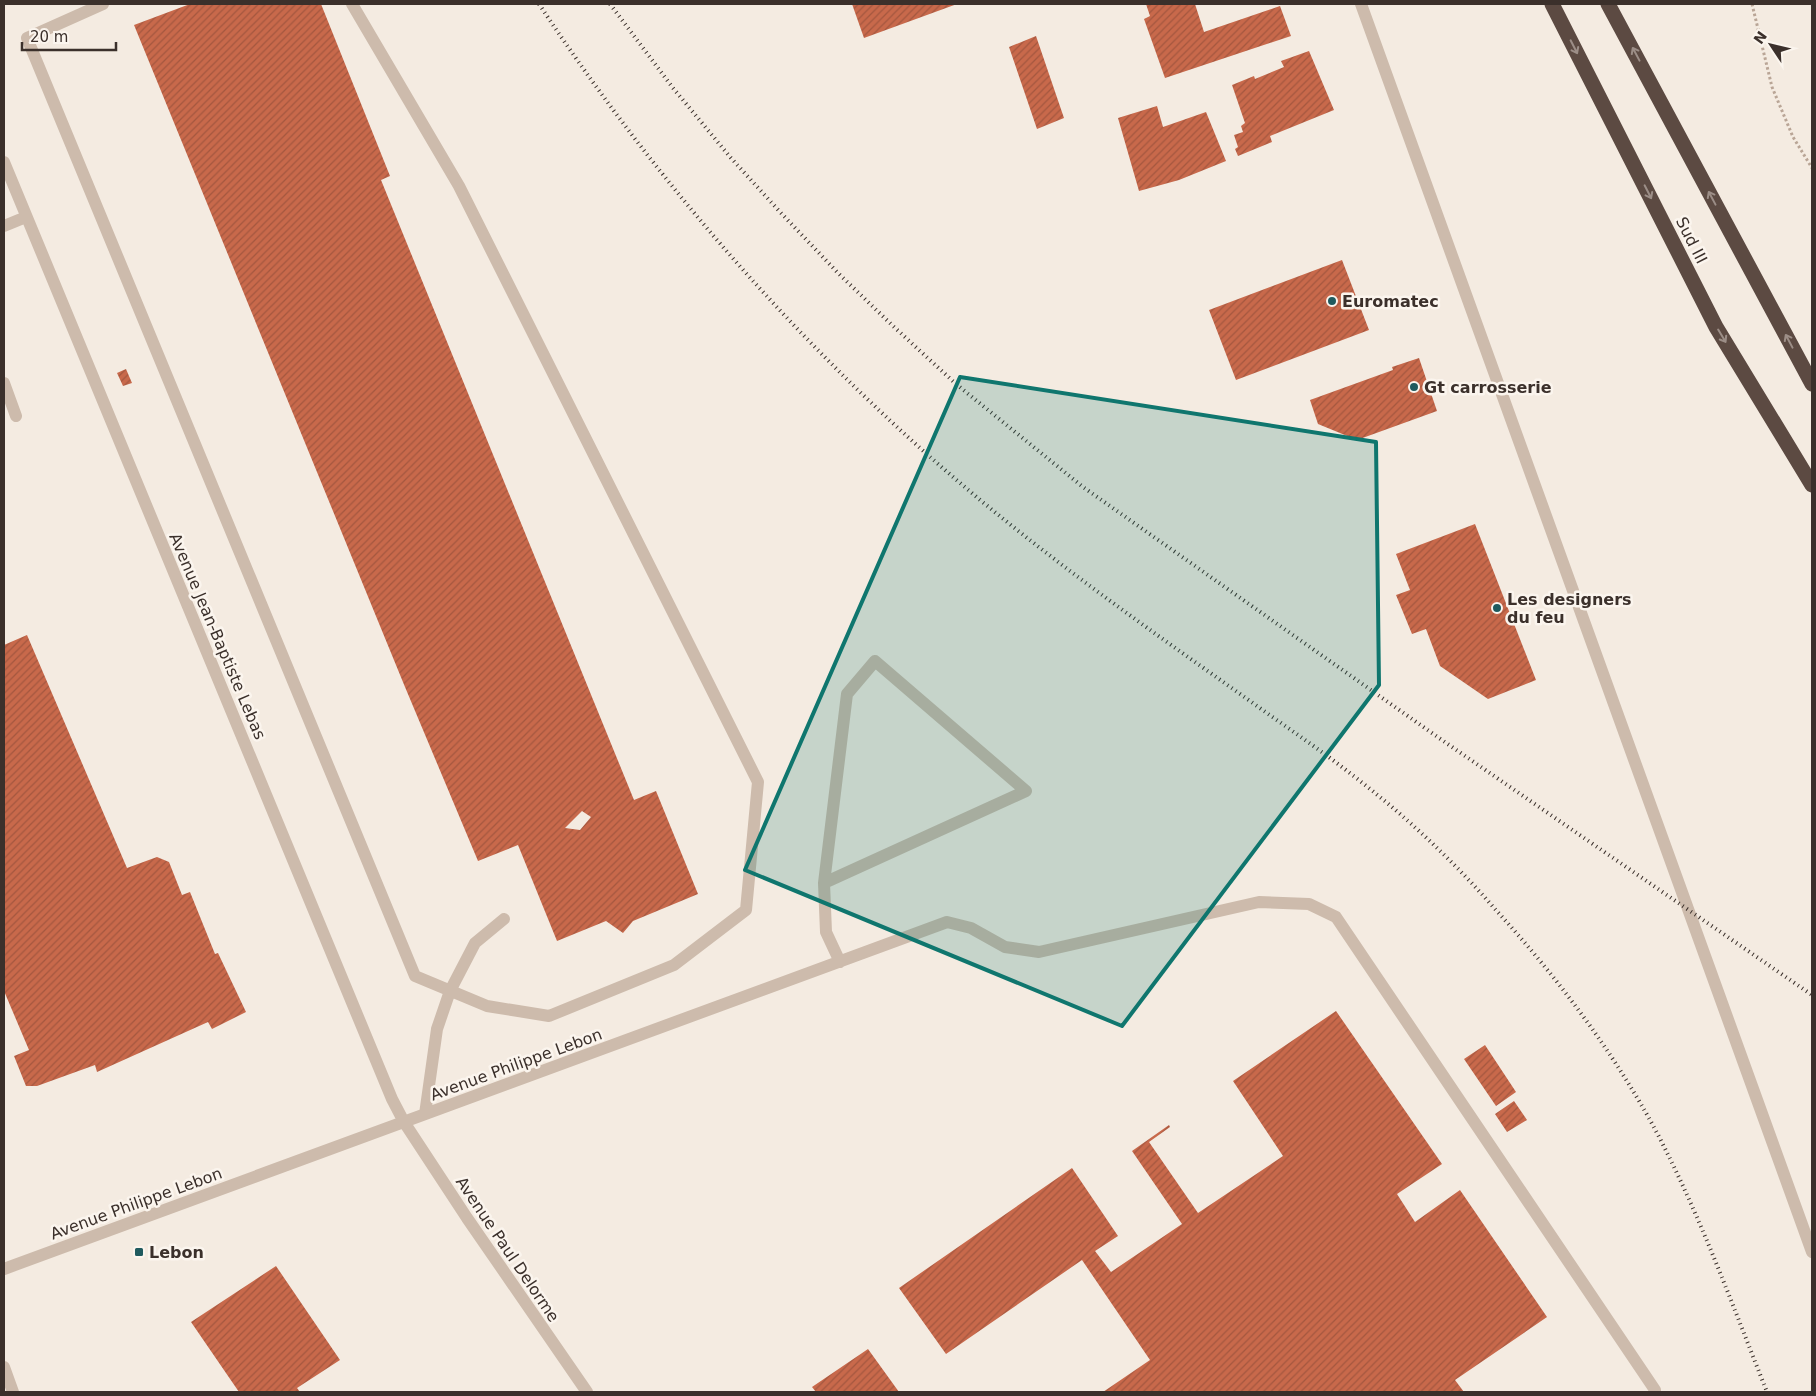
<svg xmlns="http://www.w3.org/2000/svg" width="1816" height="1396" viewBox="0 0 1816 1396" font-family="'DejaVu Sans',sans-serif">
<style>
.building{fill:url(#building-hatch);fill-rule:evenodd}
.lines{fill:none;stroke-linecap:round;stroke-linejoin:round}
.path{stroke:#b9a596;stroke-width:3;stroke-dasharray:2.5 2.5;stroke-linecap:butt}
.minor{stroke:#cdbbac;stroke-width:12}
.highway{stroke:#5c4a42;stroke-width:15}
.rail{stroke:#3b302b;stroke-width:4;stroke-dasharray:1 4;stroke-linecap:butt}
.oneway{stroke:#9c8e87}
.marked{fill:#0f766e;fill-opacity:0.2;stroke:#0f766e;stroke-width:4;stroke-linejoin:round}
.poi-dot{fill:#1f5a5e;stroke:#fbf5ee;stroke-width:2}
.labels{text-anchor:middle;stroke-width:5;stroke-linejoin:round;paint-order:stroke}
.street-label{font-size:16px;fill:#3b302b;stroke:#fbf5ee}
.poi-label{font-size:16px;font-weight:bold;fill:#3b302b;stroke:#fbf5ee;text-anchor:start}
</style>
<defs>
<pattern id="building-hatch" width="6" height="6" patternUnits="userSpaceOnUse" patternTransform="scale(1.25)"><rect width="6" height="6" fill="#c8694b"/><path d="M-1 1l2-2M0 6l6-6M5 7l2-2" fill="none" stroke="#a4573f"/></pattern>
</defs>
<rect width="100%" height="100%" fill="#f4ebe1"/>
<path class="building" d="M190,4H321L390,176L381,180L634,800L656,791L698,894L633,921L623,933L606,921L557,941L518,845L478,861L405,687L134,25ZM582,811L591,817L580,830L565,828Z
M852,4H957L864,38Z
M1146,4H1195L1204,32L1280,6L1291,36L1165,78L1144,19L1150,16Z
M1036,36L1064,118L1037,129L1009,47Z
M1309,51L1334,110L1270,136L1272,142L1238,156L1235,149L1238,147L1234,135L1243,132L1241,126L1245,123L1232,85L1254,76L1255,79L1284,67L1281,61Z
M1157,106L1163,127L1206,112L1226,161L1179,180L1139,191L1118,118Z
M1342,260L1369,330L1236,380L1209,310Z
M1419,358L1437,411L1357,440L1318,424L1310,400L1393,370L1392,367Z
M126,369L132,383L123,386L117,373Z
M1475,524L1536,680L1488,699L1440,666L1426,629L1412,634L1396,595L1410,590L1396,554Z
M27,635L127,868L157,857L169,862L182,895L190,892L215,954L218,953L246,1012L212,1029L208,1022L97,1072L95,1065L37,1086H26L14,1056L29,1050L4,991V645Z
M1336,1011L1442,1164L1397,1194L1415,1222L1460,1190L1547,1317L1455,1380L1464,1392H1103L1150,1360L1082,1260L946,1354L899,1288L1072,1168L1118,1236L1095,1251L1111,1272L1182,1224L1132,1151L1169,1125L1170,1127L1149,1142L1198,1213L1283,1156L1233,1081Z
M1485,1045L1516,1092L1496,1106L1464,1059Z
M1514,1101L1527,1120L1507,1132L1495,1114Z
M276,1266L340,1360L297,1388L300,1392H239L191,1322Z
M868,1349L899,1392H816L812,1387Z"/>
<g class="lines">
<path class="path" d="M1752,4L1772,87L1793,137L1812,168"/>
<path class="minor" d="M103,4L27,38L415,976L487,1006L549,1016L674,965L746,910L758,782L459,186L352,4
M1361,4L1812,1252
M4,162L392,1099L404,1122L467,1218L587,1392
M4,226L26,217
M4,383L16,416
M824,883L1026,791L875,661L847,694L824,883L826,932L840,962
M425,1114L437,1029L450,991L475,943L504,919
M4,1269L947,922L971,928L1005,947L1039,952L1259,902L1309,904L1336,917L1655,1390V1392
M4,1367L13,1392"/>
<path class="highway" d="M1552,4L1716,327L1812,485
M1608,4L1812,384"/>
<path class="rail" d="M539,4C676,211 846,399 1044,551C1111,603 1181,652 1250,701C1289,729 1328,755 1365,785C1412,822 1456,864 1495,909C1556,976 1613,1051 1656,1131C1700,1215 1732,1304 1767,1392
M610,4L673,88L731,158L781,213L838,273L893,326L956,384L1083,487L1439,738L1812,995"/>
</g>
<defs><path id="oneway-shaft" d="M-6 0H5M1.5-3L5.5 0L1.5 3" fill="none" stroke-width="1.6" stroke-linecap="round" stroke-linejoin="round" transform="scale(1.25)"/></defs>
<g class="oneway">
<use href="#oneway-shaft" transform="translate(1574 47) rotate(63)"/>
<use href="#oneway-shaft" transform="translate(1636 54) rotate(-118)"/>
<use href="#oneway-shaft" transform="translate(1648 192) rotate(63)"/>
<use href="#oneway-shaft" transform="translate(1712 198) rotate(-118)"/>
<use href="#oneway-shaft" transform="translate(1722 336) rotate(59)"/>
<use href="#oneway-shaft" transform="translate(1789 341) rotate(-118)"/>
</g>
<path class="marked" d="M960,377L1376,442L1379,685L1122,1026L745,870Z"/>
<g class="poi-dot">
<circle cx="1332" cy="301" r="5"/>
<circle cx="1414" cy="387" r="5"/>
<circle cx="1497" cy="608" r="5"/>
<rect x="134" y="1247" width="10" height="10" rx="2.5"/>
</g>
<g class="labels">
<g class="street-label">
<text transform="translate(1692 240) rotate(63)" y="6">Sud III</text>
<text transform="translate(218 636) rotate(67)" y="6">Avenue Jean-Baptiste Lebas</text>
<text transform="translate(516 1064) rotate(-20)" y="6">Avenue Philippe Lebon</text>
<text transform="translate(136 1203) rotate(-20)" y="6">Avenue Philippe Lebon</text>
<text transform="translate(508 1249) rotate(56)" y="6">Avenue Paul Delorme</text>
</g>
<g class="poi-label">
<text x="1342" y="307">Euromatec</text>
<text x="1424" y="393">Gt carrosserie</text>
<text x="1507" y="605">Les designers<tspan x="1507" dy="18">du feu</tspan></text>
<text x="149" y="1258">Lebon</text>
</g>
</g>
<rect width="1816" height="1396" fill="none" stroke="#3b302b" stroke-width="10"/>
<g transform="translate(1771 45) rotate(305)" stroke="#fbf5ee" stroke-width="4" paint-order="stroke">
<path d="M0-4L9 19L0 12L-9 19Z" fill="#3b302b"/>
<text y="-8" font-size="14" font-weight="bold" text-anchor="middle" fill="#3b302b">N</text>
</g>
<path d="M22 42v8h94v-8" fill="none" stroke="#3b302b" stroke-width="2.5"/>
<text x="30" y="42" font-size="15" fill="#3b302b" stroke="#fbf5ee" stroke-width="4" paint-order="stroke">20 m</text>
</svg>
